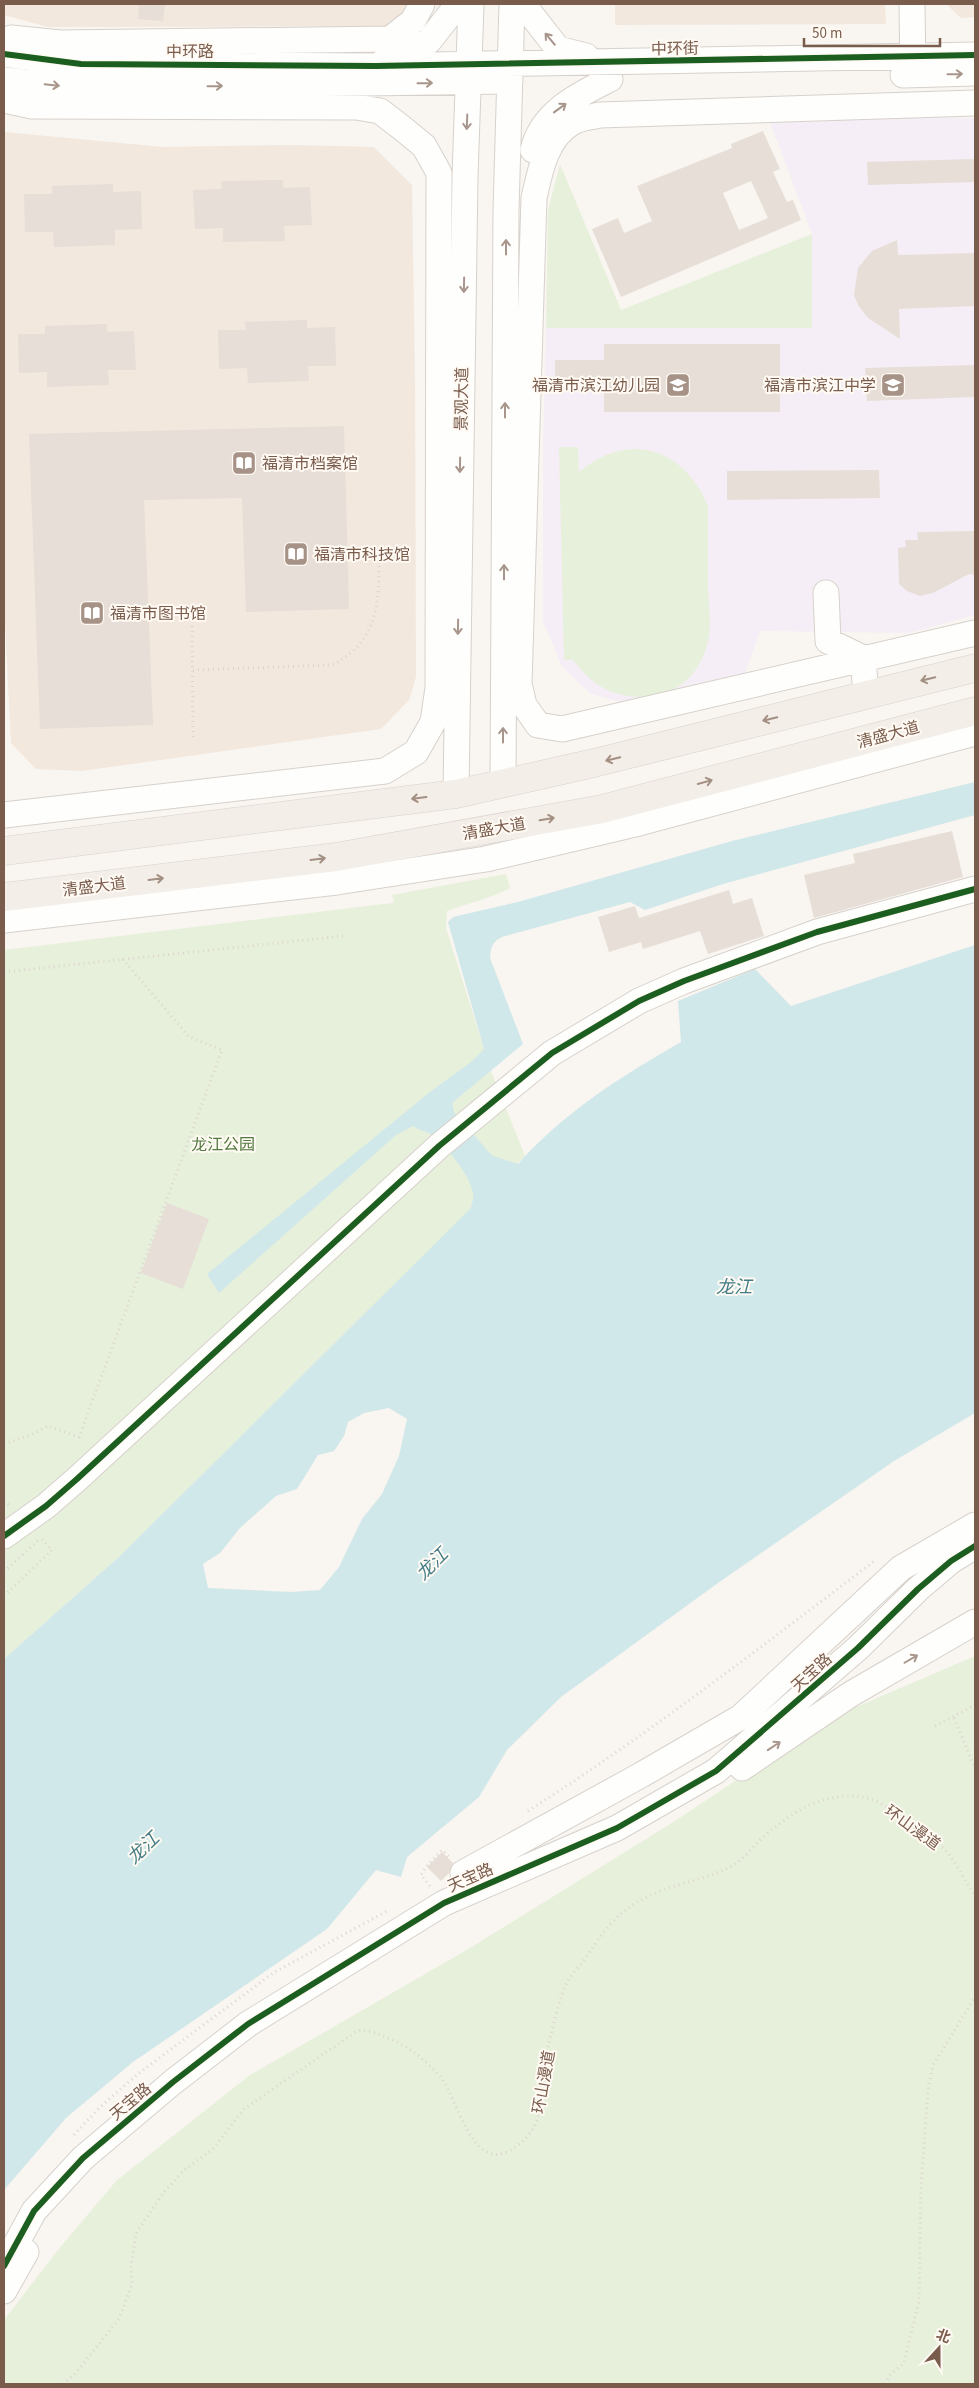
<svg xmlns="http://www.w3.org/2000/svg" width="979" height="2388" viewBox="0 0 979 2388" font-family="'Source Sans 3','Noto Sans SC',sans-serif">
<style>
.residential{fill:#f2e8de}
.education{fill:#f6eef6}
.green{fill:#e7f0db}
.water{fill:#d0e8ea;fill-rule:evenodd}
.building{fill:#e6ded7;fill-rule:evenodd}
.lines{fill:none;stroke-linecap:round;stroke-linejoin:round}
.minor-casing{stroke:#d7d1cb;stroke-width:27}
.major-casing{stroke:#dad1cc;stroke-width:29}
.path{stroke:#dcd5d0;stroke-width:3;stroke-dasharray:1 4;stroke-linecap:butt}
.minor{stroke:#fefefd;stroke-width:25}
.major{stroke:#f3eee8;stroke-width:28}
.cycleway-casing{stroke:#fffaf3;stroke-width:9}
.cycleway{stroke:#1b5e20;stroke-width:6}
.oneway{stroke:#a8958b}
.oneway2{stroke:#a48f83}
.labels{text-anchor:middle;stroke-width:4;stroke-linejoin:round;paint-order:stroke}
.street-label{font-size:16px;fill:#7a5c4d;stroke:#fffaf3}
.poi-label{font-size:16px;fill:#7a5c4d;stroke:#fffaf3;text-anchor:start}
.park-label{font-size:16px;fill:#537a41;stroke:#fffaf3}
.water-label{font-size:18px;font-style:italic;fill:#437c86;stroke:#fffaf3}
</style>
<rect width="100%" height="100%" fill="#f9f5f0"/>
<path class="residential" d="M4,4H412L392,26L48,27L4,15Z
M615,4H885L886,24L615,25Z
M946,4H975V17L961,18Z
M4,132L162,147L292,145L374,147L412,185L415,382L416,677L409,700L381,729L82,771L36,769L11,743L4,603Z"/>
<path class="education" d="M768,117L975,118V615L909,633L760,631L744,677L629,704L591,694L562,667L543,621V442L546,328H812V234Z"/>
<path class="green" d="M560,164L621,310L812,234V328H546L548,210Z
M559,447H578L579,472C629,430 684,448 708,506C708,532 708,558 708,583C708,601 712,623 708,641C700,675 677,697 640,697C610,696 591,684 573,660H564Z
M506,874L510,888C490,899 468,903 447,911L446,928L491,1071L525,1156L120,1556L4,1659V950L392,903L394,902L392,895Z
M975,1656V2384H4V2320L58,2250L116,2181L250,2075L465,1951L675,1821L774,1755L847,1711Z"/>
<path class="water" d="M975,782V815L723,884L645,910L630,902L502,937C492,942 491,947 490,958L523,1044L452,1103L454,1112L487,1150L493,1156L518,1164C563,1113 623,1075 681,1042L678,1001L755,969L791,1006L975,945V1413L894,1461L718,1583L561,1697L507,1750L479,1797L407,1857L401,1877L376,1870L327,1929L133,2062L66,2118L4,2190V1659L120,1556L471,1208C472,1203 474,1198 473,1193C470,1175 445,1144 430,1134C425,1130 419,1131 413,1126L396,1135L219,1293L207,1274L430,1092L471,1062L484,1049L448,922L453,917L518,902L732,841ZM389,1408L407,1419L399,1456L382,1494L362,1519L339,1567L320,1590L291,1592L208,1588L203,1564L220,1553L240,1528L276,1496L297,1489L318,1455L334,1451L344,1436L348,1422L364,1413Z"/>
<path class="building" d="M139,4H165L163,21L138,19Z
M763,131L780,169L773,172L787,202L793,200L801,220L621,297L592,229L618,218L624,233L652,221L637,186L732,148L731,144ZM751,181L768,218L739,230L723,193Z
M975,159V182L868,185L867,162Z
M283,180V188L310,187L312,225L284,226L285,241L223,242V228L195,229L193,190L222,189L221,181Z
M113,184V192L141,191L142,229L115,230V245L54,247L53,232H25L24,194H52V186Z
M897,240L898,255L975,253V306L899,309L900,339L868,318L858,305L854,295L858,268L872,251Z
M307,320V328L335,327L336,366H308L309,381L248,383L247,368L219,369L218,330H246L245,322Z
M107,324V332L134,331L136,370H108L109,385L47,387V372L19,373L18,334H45V326Z
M604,344H780V412H604V384H555V360H604Z
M975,365V397L867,401L865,368Z
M344,426L349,609L246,612L242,498L144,500L153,725L40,729L29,434Z
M879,470L880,498L727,500V471Z
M975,531V575L969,574L933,593L920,596L907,591L899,584L898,548L906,547L905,540H918L917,532Z
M952,831L963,877L814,918L804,875L855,863L853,854Z
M729,890L733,904L752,898L764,936L708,954L700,931L643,949L641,942L609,952L598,917L635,906L639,918Z
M167,1203L209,1219L183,1289L141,1273Z
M442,1852L453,1863L449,1873L441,1881L427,1867Z"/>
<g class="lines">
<defs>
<path id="minor" d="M523,4L558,49L586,56
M912,4L913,74
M11,38L60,43L390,39L413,21L422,4
M4,54L81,64L376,66L975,55
M383,62L429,41L458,4
M903,75L975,73
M4,80L79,87L510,81
M4,100L32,106L356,107L380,111L402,128L424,146L439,173L438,688L433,722L416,752L385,771L4,815
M975,103L600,115C591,117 580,118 573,122C546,137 540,171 534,198L519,684L524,705L538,725L562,729L975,633
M533,150C542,112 578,95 610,79
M826,593L828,641L863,658L866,695
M503,784L506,210L512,4
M456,794L465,176L471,4
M4,920L337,882L486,859L639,823L975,733
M4,1536L46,1506L77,1479L439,1146L552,1053L639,1001L684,981L817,932L975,889
M742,1768L851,1694L975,1622
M463,1873L641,1775L741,1717L901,1568L975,1525
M4,2266L34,2211L83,2158L173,2082L248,2024L444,1903L617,1828L716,1771L858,1648L918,1589L951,1561L975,1546
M4,2291L26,2252"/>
<path id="major" d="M4,851L456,794L594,763L975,668
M4,897L336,857L602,809L975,711"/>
</defs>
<use href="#minor" class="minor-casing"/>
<use href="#major" class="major-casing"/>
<path class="path" d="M192,621L193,737
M193,670L332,665C381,640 379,599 379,550
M4,972L343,936
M4,1444L31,1435L48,1426L79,1437L222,1050L189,1037L122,958
M4,1501L11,1507
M4,1572L40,1539
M4,1596L52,1550L41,1538
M954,1718L975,1768
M935,1726L975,1705
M528,1811C649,1734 762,1646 876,1560
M430,1886L421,1875L426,1867L442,1850L450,1858
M74,2135L99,2108L139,2073L273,1973L387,1911
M63,2384L74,2375L119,2319L132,2284L131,2267L136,2233L164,2192L183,2171L213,2149L244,2109L357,2031C368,2029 378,2034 388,2038C409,2046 428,2062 442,2079C457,2099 472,2171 509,2151C549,2129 541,2090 547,2054C550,2036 560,1993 569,1979C574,1971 581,1965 586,1957C611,1921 621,1907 663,1890C686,1882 711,1877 732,1866C743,1860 750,1850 759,1841C769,1831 783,1821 795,1813C820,1797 855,1789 882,1804C894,1810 904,1820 915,1828C926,1836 939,1843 948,1853C958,1866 965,1882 975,1895
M885,2384L890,2375L904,2363L919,2301L921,2186L928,2089L933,2065L975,1997"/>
<use href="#minor" class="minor"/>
<use href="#major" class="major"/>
<defs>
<path id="cycleway" d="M4,54L81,64L376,66L975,55
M4,1536L46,1506L77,1479L439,1146L552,1053L639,1001L684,981L817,932L975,889
M4,2266L34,2211L83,2158L173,2082L248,2024L444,1903L617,1828L716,1771L858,1648L918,1589L951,1561L975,1546"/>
</defs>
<use href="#cycleway" class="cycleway-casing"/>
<use href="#cycleway" class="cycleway"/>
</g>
<defs><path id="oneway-shaft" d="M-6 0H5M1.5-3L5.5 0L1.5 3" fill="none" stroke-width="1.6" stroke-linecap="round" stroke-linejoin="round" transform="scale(1.25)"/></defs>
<g class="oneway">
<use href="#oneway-shaft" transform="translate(550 39) rotate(-130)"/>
<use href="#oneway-shaft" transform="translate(955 74) rotate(-1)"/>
<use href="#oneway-shaft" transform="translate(425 83) rotate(-1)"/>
<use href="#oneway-shaft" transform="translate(52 85) rotate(6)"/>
<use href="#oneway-shaft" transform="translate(215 86) rotate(-1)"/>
<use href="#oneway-shaft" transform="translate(560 108) rotate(-36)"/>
<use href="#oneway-shaft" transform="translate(467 122) rotate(92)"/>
<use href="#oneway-shaft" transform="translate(506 247) rotate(-90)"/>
<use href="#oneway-shaft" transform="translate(464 285) rotate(91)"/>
<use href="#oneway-shaft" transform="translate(505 410) rotate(-90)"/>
<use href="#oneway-shaft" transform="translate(460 465) rotate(91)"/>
<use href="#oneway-shaft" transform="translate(504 572) rotate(-90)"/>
<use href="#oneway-shaft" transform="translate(458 627) rotate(91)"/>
<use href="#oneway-shaft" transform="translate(503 735) rotate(-90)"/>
<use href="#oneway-shaft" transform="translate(911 1659) rotate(-30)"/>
<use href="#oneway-shaft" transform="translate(774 1746) rotate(-34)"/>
</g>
<g class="oneway2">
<use href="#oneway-shaft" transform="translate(928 679) rotate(166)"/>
<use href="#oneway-shaft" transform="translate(770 719) rotate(166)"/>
<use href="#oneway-shaft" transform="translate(613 759) rotate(166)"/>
<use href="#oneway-shaft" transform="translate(705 782) rotate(-15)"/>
<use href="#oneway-shaft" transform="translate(419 798) rotate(173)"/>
<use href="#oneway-shaft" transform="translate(547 819) rotate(-10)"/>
<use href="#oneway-shaft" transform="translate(318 859) rotate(-7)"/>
<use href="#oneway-shaft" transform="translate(156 879) rotate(-7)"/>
</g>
<defs>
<symbol id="school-square" viewBox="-11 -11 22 22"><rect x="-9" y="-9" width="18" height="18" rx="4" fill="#a69286" stroke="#fffaf3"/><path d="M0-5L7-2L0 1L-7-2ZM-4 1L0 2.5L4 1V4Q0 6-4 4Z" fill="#fff"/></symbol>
<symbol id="library-square" viewBox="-11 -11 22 22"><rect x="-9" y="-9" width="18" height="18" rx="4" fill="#a69286" stroke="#fffaf3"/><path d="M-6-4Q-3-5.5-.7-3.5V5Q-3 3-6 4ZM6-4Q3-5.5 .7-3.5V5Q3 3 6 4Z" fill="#fff"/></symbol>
</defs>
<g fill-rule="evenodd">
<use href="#school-square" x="664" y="371" width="28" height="28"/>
<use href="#school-square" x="879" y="371" width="28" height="28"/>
<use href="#library-square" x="230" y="449" width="28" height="28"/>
<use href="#library-square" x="282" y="540" width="28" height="28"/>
<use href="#library-square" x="78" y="599" width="28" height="28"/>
</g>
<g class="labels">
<g class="street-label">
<text transform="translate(675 48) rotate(-1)" y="6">中环街</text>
<text x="190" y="57">中环路</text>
<text transform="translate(461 399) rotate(-89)" y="6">景观大道</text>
<text transform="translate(888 734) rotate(-15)" y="6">清盛大道</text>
<text transform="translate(494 828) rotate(-10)" y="6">清盛大道</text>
<text transform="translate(94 886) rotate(-7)" y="6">清盛大道</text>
<text transform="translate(811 1672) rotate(-42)" y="6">天宝路</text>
<text transform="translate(913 1827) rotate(36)" y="6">环山漫道</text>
<text transform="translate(470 1877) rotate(-24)" y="6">天宝路</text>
<text transform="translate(543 2082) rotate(-80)" y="6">环山漫道</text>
<text transform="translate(130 2101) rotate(-40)" y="6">天宝路</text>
</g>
<g class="poi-label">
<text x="660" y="391" text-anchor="end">福清市滨江幼儿园</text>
<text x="876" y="391" text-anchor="end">福清市滨江中学</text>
<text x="262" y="469">福清市档案馆</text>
<text x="314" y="560">福清市科技馆</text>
<text x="110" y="619">福清市图书馆</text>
</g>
<g class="park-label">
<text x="223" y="1150">龙江公园</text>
</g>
<g class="water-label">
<text x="734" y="1293">龙江</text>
<text transform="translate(432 1564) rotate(-45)" y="6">龙江</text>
<text transform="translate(143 1848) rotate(-44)" y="6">龙江</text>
</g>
</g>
<rect width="979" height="2388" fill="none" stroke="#7a5c4d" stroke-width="10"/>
<g transform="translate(939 2348) rotate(21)" stroke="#fffaf3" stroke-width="4" paint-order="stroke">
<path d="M0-4L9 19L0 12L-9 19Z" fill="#7a5c4d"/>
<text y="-8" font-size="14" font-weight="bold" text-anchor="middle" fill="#7a5c4d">北</text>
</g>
<path d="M804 38v8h136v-8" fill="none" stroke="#7a5c4d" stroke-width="2.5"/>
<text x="812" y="38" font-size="15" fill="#7a5c4d" stroke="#fffaf3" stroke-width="4" paint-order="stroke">50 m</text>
</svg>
